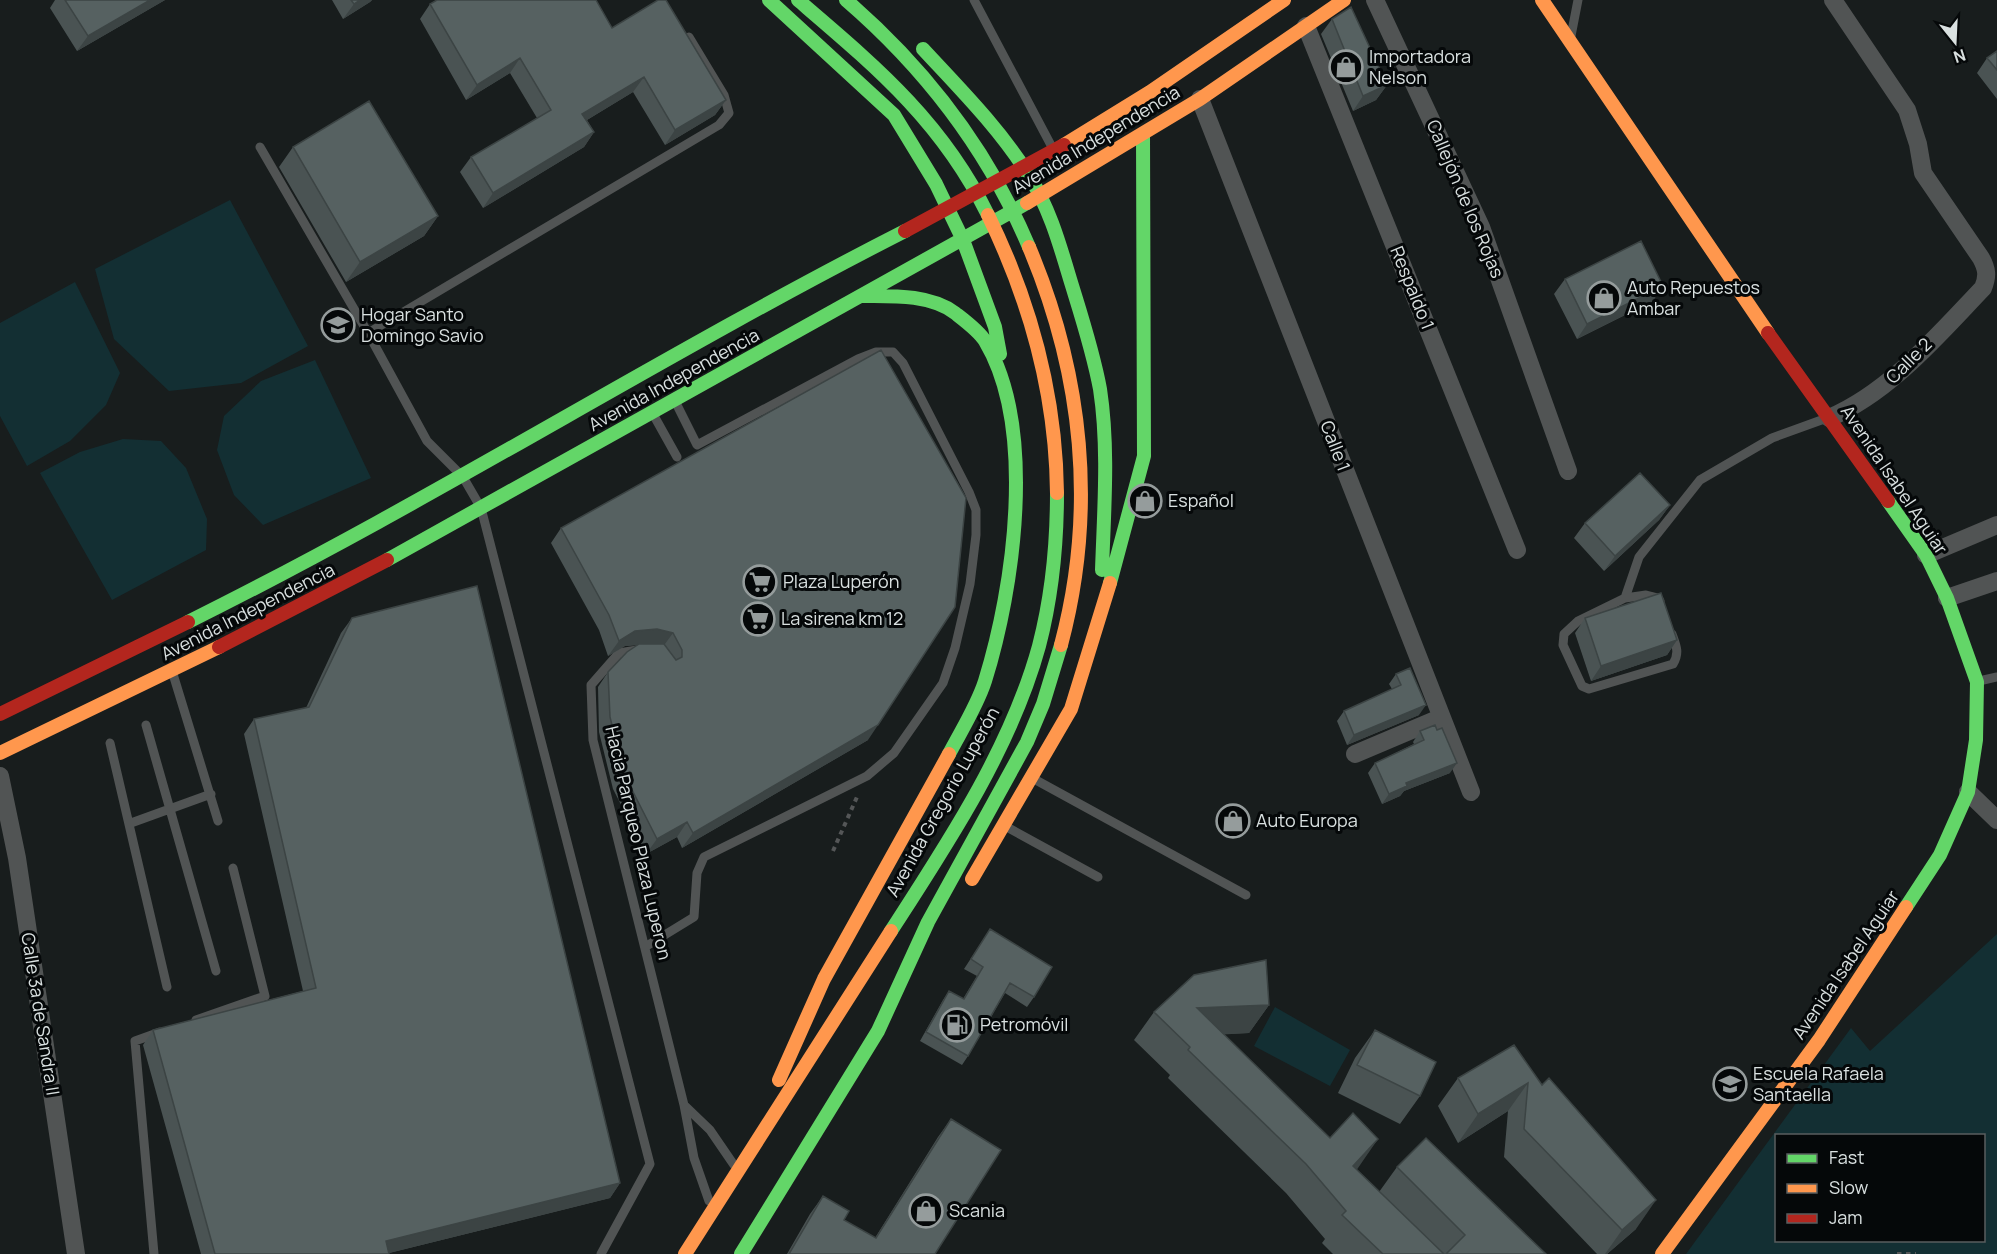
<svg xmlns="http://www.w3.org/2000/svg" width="1997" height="1254" viewBox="0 0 1997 1254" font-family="Manrope,sans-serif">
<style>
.green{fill:#132f33;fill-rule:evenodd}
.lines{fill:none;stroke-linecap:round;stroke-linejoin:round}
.path{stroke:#545657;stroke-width:4;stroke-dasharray:4.5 4.5;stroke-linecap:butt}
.lane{stroke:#515454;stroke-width:9}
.street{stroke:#515454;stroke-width:18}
.fast{stroke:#63d668;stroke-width:14}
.slow{stroke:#ff974d;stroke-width:14}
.jam{stroke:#b3261e;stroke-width:14}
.wall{fill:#4a5353}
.shaded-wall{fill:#3c4444}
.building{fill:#566161;stroke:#3c4444;stroke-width:1.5}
.labels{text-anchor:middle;stroke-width:6;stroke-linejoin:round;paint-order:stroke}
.poi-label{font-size:18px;fill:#d9e0e0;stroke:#050809;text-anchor:start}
.street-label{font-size:18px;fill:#d9e0e0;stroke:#050809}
</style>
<rect width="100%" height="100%" fill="#181d1d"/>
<path class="green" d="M230,200L308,346L241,383L169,391L114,339L95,269Z
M75,282L120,373L106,405L70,441L27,466L0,416V323Z
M315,360L371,478L263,525L234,495L217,450L224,416L261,381Z
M123,439L161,441L186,468L207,519L206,550L112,600L40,473L80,452Z
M1997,934V1254H1686L1851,1028L1870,1051ZM1776,1136H1984V1240H1776Z
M1275,1007L1350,1050L1330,1086L1254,1046Z"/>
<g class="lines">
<path class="path" d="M833,851L857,797
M1897,1254H1916"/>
<path class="lane" d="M974,0L1053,149
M1571,36L1578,0
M260,147L368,333L427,441L463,477L481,508L650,1164L601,1254
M368,333L719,125L729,113L724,95L689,37
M653,414L677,457
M1625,598L1646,595L1658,598L1660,601
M1672,634C1676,645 1680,653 1673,664L1589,689L1582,686L1563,645L1564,634L1578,621L1625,598L1639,557L1700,480L1772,438L1827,418
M637,650L619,653L591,685L593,740L684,1105L694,1158L709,1201
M173,674L218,821
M1979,681L1997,677
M146,725L216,971
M110,743L167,987
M1034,779L1246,895
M131,823L211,794
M1005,826L1098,877
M645,947L694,917L697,873L704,857L867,776L894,753L943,683L955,648L970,584L976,535V510L969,492L903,363L893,352H876L858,359L697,445L676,403
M196,1020L265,996L233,868
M684,1105L710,1130L734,1165
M154,1254L135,1041L160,1032"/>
<path class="street" d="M1375,0L1481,227L1568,471
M1306,26L1517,550
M1200,99L1471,792
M1829,418C1890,392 1938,335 1983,288C1988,276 1987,269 1981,258L1923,173L1918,144L1907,110L1833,0
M1926,555L1997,525
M1947,598L1997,581
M1355,754L1440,718
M0,776L17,858L76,1254
M1968,792L1997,820"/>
<path class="fast" d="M769,0L894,115L936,184L963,240L995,327L1000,354
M798,0C875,66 942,121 988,215
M846,0C926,69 988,150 1029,247
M923,49C960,89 999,128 1028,174C1049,207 1059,242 1070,279C1081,315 1093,351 1100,389C1109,448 1104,510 1102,570
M862,296C891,296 930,294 955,313C964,320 979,331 985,341C1037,428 1014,588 985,681C977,706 961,731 949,754
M1888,501L1926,555L1947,598L1977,682L1976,740L1968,792L1940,855L1906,907
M387,560L1027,203
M1110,583L1144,456L1143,135
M188,622C432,501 663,354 905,231
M891,931C948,843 1011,748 1039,646C1052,596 1057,545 1057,493
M741,1254L878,1031L928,922L1027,742L1043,704L1061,645"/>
<path class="slow" d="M1542,0L1768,333
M1064,145L1150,92L1284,0
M1027,203L1200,99L1344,0
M988,215C1030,301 1056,396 1057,493
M1029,247C1083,375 1097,510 1061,645
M0,753L219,647
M972,879L1071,709L1110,583
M779,1080L824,979L949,754
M685,1254L891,931
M1662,1254L1819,1040L1906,907"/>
<path class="jam" d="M905,231L1064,145
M1768,333L1888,501
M219,647L387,560
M0,714L188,622"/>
</g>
<path class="wall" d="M55,0H165L77,51L50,8Z
M332,0H372L370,2L343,19Z
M430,4L612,28L726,100L715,115L665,145L633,92L587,120L594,132L584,147L483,208L460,172L471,157L537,118L510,73L466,100L420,19Z
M1332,19L1387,85L1376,100L1353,111L1321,34Z
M1997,51V99L1977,73L1987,58Z
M293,147L438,216L424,236L346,282L279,167Z
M1565,279L1653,301L1577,339L1554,294Z
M1670,505L1659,520L1604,571L1574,538L1585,523Z
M561,528L868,740L682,848L677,837L646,854L613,789L599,732L598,687L608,672L638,645L625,646L608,656L599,630L551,543Z
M352,618L620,1183L610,1198L389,1253V1254H201L143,1045L153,1030L303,991L244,734L254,719L306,708L341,633Z
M1585,618L1677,640L1667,655L1591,681L1575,633Z
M1396,674L1419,715L1347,745L1337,721L1344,711L1392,689L1389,684Z
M1420,731L1450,773L1404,791L1400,796L1382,804L1368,773L1375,763L1414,744L1413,742Z
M990,929L1034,997L1027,1007L1005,993L968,1056L962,1065L920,1041L943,1000L949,991L963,999L977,976L964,969Z
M1269,1005L1249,1033L1224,1034L1358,1168L1356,1169L1379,1192L1397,1167L1546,1254H1333L1322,1243L1325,1239L1286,1193L1168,1078L1170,1075L1134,1040L1154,1012Z
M1375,1030L1420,1096L1400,1124L1338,1093L1355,1058Z
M1514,1045L1636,1229L1607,1254H1597L1504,1157L1508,1111L1458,1143L1438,1106L1458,1078Z
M951,1119L935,1254H787L810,1214L823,1196L844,1220L875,1238L938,1137Z"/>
<path class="shaded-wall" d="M150,0H165L77,51L88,36Z
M360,0H372L370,2L343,19L354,4Z
M520,58L510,73L466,100L477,85Z
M644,77L633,92L572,129L582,114Z
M1387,85L1376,100L1353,111L1363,96Z
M726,100L715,115L665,145L675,130Z
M594,132L584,147L483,208L493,193Z
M438,216L424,236L346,282L360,262Z
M1663,286L1653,301L1577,339L1587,324Z
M1670,505L1659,520L1604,571L1615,556Z
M657,629L673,633L662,648L647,644L625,646L608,656L619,641L635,631Z
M1677,640L1667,655L1591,681L1601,666Z
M1426,705L1419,715L1347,745L1354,735Z
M878,725L868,740L682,848L693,833Z
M1457,763L1450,773L1404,791L1400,796L1382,804L1389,794L1406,783Z
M687,822L677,837L646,854L657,839Z
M1269,1005L1249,1033L1180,1037L1197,1008Z
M1528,1083L1508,1111L1458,1143L1478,1114Z
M1378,1139L1358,1168L1333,1194L1353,1166Z
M620,1183L610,1198L385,1254L386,1241Z
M1656,1200L1636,1229L1607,1254H1605L1622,1230Z"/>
<path class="building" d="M65,0H150L88,36Z
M351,0H360L354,4Z
M437,0H596L612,28L658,0H666L726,100L675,130L644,77L582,114L594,132L493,193L471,157L551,110L520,58L477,85L430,4Z
M1351,7L1387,85L1363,96L1332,19Z
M1997,51V70L1987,58Z
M369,101L438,216L360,262L293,147Z
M1641,241L1663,286L1587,324L1565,279Z
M881,350L966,498L955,607L878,725L693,833L687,822L657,839L624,774L610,717L608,672L627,652L639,644H664L676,660L682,657V650L673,633L657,629L635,631L619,641L609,615L561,528Z
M1640,473L1670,505L1615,556L1585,523Z
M477,586L620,1183L386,1241L389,1254H215L153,1030L316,988L254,719L309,707L352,618Z
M1661,593L1677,640L1601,666L1585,618Z
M1410,668L1426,705L1354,735L1344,711L1401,685L1396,674Z
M1435,725L1437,730L1442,728L1457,763L1406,783L1407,786L1389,794L1375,763L1424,740L1420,731Z
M990,929L1052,967L1034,997L1010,983L968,1056L926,1032L949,991L964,999L983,967L971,959Z
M1266,960L1269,1005L1197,1008L1330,1138L1353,1113L1378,1139L1353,1166L1444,1254H1383L1342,1215L1346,1211L1306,1164L1188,1050L1190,1047L1154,1012L1194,975Z
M1375,1030L1436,1062L1420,1096L1357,1065Z
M1514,1045L1542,1085L1549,1078L1656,1200L1622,1230L1524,1129L1528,1083L1478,1114L1458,1078Z
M951,1119L1001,1150L935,1254H789L823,1196L849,1211L844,1220L876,1238Z
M1426,1138L1546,1254H1446L1465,1235L1397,1167Z"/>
<defs>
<symbol id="shop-ring" viewBox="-11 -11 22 22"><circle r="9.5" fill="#050809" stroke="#959c9c" stroke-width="1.5"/><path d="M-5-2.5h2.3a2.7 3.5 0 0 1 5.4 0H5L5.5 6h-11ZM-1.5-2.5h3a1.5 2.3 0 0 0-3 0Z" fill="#959c9c"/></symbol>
<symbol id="school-ring" viewBox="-11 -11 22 22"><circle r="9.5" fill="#050809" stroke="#959c9c" stroke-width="1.5"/><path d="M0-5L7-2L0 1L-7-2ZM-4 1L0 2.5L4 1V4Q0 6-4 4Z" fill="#959c9c"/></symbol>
<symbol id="supermarket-ring" viewBox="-11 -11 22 22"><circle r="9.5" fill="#050809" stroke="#959c9c" stroke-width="1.5"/><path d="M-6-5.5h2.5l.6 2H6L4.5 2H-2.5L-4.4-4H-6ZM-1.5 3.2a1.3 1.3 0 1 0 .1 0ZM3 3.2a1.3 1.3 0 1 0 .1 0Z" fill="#959c9c"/></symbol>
<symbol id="fuel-ring" viewBox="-11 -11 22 22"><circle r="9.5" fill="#050809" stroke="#959c9c" stroke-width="1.5"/><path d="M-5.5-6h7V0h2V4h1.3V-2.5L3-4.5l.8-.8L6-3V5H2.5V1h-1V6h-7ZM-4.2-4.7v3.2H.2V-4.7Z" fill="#959c9c"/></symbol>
</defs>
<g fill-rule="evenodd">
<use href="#shop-ring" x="1327" y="48" width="38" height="38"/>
<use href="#shop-ring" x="1585" y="279" width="38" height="38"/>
<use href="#school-ring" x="319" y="306" width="38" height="38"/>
<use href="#shop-ring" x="1126" y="482" width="38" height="38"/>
<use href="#supermarket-ring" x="741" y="563" width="38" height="38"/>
<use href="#supermarket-ring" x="739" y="600" width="38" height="38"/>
<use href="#shop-ring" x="1214" y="802" width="38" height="38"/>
<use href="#fuel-ring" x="938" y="1006" width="38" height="38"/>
<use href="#school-ring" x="1711" y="1065" width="38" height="38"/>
<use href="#shop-ring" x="907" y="1192" width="38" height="38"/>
</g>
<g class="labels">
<g class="poi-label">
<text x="1369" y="63">Importadora<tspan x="1369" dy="21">Nelson</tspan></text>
<text x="1627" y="294">Auto Repuestos<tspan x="1627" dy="21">Ambar</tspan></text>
<text x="361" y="321">Hogar Santo<tspan x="361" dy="21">Domingo Savio</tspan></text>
<text x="1168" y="507">Español</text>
<text x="783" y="588">Plaza Luperón</text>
<text x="781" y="625">La sirena km 12</text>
<text x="1256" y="827">Auto Europa</text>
<text x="980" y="1031">Petromóvil</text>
<text x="1753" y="1080">Escuela Rafaela<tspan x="1753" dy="21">Santaella</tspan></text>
<text x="949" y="1217">Scania</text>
</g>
<g class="street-label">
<text transform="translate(1096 140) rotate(-31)" y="6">Avenida Independencia</text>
<text transform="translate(1465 199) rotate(67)" y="6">Callejón de los Rojas</text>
<text transform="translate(1412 288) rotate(68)" y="6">Respaldo 1</text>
<text transform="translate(1909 361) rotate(-45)" y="6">Calle 2</text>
<text transform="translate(674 380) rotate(-29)" y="6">Avenida Independencia</text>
<text transform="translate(1335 446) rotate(69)" y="6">Calle 1</text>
<text transform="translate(1894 480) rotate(56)" y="6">Avenida Isabel Aguiar</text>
<text transform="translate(248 612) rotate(-27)" y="6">Avenida Independencia</text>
<text transform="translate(943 802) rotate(-61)" y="6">Avenida Gregorio Luperón</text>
<text transform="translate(638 843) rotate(77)" y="6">Hacia Parqueo Plaza Luperon</text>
<text transform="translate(1846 965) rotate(-56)" y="6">Avenida Isabel Aguiar</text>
<text transform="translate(40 1014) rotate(81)" y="6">Calle 3a de Sandra II</text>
</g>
</g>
<rect x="1775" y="1134" width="210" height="108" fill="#050809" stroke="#5a5e5f" stroke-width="1.5"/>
<rect x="1787" y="1154" width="30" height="9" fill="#63d668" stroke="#5a5e5f" stroke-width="1.5"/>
<text x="1829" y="1164" font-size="18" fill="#d9e0e0">Fast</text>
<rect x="1787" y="1184" width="30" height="9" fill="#ff974d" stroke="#5a5e5f" stroke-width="1.5"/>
<text x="1829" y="1194" font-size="18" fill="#d9e0e0">Slow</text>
<rect x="1787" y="1214" width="30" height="9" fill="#b3261e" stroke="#5a5e5f" stroke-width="1.5"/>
<text x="1829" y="1224" font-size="18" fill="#d9e0e0">Jam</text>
<g transform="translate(1955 42) rotate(162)" stroke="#050809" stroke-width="4.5" paint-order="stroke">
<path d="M0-4.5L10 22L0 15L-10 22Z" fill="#d9e0e0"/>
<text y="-9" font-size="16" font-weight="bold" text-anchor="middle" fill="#d9e0e0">N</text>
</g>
</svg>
